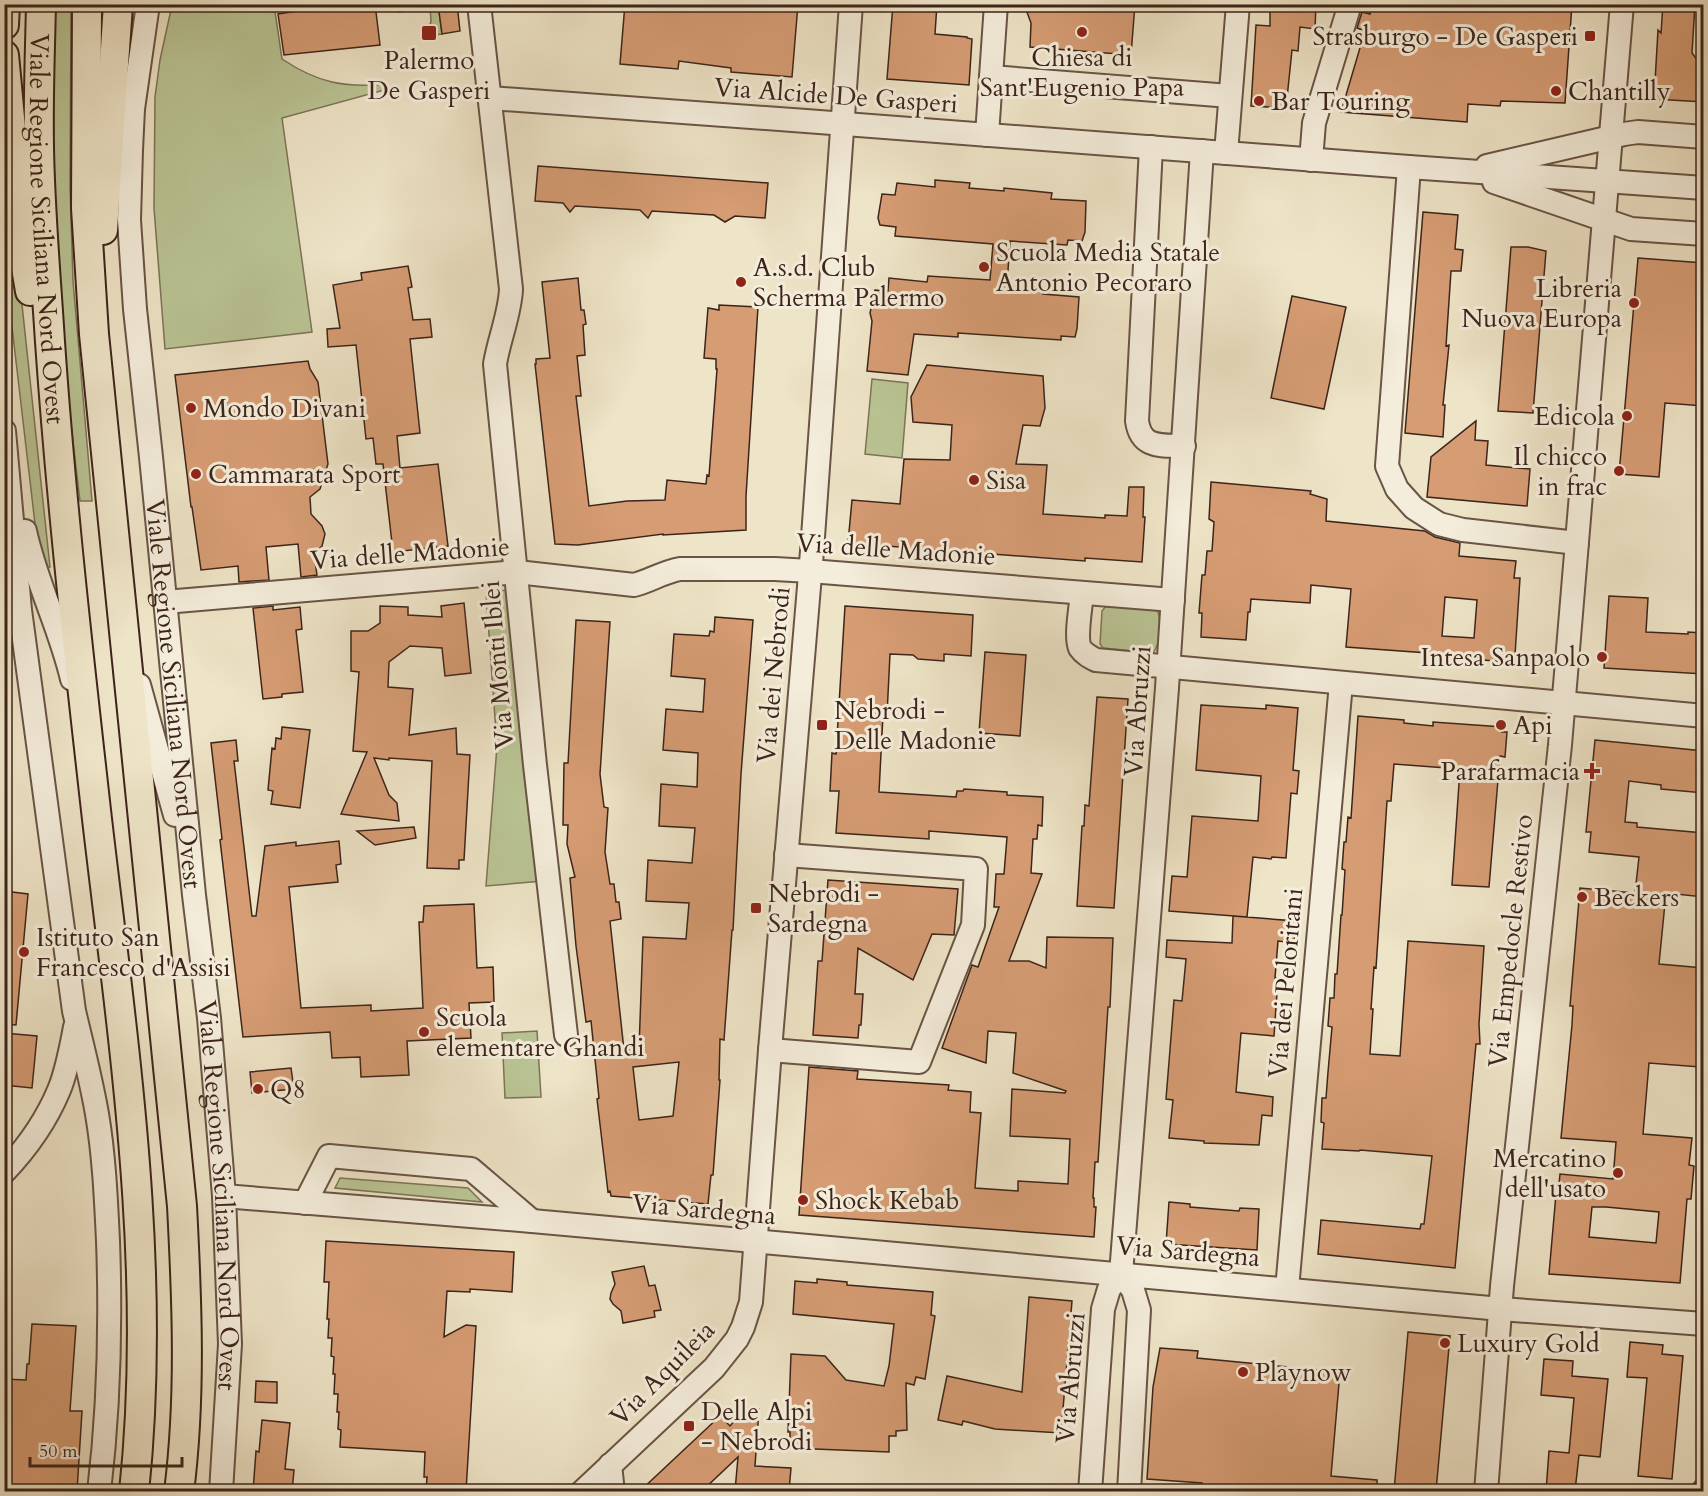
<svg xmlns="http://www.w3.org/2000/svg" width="1708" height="1496" viewBox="0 0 1708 1496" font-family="Cardo,serif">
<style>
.green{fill:#bac494;stroke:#7c7457;stroke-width:1.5}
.building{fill:#d69c74;stroke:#3d241a;stroke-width:1.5;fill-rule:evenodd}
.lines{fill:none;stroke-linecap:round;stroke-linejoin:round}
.minor-casing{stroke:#695445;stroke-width:26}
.major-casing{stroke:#3d241a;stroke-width:32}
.minor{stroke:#f4eddb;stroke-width:22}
.major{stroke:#eee4c7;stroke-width:28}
.poi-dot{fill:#8f2418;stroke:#f4eddb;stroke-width:2}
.labels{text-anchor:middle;stroke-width:6;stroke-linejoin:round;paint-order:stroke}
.poi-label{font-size:26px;fill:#3d241a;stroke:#f4eddb;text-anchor:start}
.street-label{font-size:26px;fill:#3d241a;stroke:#f4eddb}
</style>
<rect width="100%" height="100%" fill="#eee4c7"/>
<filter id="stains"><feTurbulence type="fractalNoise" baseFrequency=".00333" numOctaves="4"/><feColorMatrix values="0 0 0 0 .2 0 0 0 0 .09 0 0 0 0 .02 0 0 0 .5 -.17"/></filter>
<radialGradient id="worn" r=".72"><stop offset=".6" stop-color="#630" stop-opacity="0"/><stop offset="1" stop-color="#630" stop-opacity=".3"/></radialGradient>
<path class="green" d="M55,5H71L70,185L73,281L92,501H80C71,427 63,353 58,279C53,187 53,96 55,5Z
M172,5H274L282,59C318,83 344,88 387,84L388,89L282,118L312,332L165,349L154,208L155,97L160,60Z
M397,5H419L420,10L398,12Z
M430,5H438L442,34L423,36L431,22Z
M4,136L50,567H47L39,558L5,267Z
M872,379L908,383L902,458L865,454Z
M506,590L507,600L511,602L543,881L486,886L497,746L486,593Z
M1106,606L1157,610C1162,619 1160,646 1153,653L1103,648L1100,644L1102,611Z
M537,1031L541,1097L505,1098L502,1033Z
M340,1178L468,1188L482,1202L335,1188Z"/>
<path class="building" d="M344,4H375L380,45L284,55L278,14Z
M438,4H457L460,31L442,34Z
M625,4H798L792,77L731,72V68L679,61L678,69L620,64Z
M893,4H937L935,34L967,37V38L972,39L969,85L887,79Z
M1024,4H1135L1131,55L1030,47L1031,23Z
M1270,4H1316L1315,29L1300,27L1298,51L1292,50L1286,108L1251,106L1256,25L1270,26Z
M1373,4H1572L1565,103L1501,101L1500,106L1468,104L1467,122L1341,112L1365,31L1357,28L1362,12L1370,14Z
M1663,4H1695L1692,53L1704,69V102L1654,99L1658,30L1661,33Z
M538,166L768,183L765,218L735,216L725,222L714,215L652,211L648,218L640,210L575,206L570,212L563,203L535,201Z
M935,180L970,183L969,188L1004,191V188L1052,193L1051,199L1086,201L1085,232L1082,241L1068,240L1067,245L1010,241L1007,285L1044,289L1043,294L1079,297L1077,329L1075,337L1061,336V340L958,333V337L914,334L908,375L867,371L872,321L870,313L875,290L888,291L889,278L927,282L928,276L990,280L993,244L895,236L896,227L880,225L878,218L882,194L895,195L897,183L935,187Z
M1423,212L1458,215L1455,249L1463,250L1461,271H1451L1446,346L1449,345L1443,405H1445L1443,437L1405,433Z
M1511,247H1528L1546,251L1533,413L1498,411Z
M1638,258L1704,263V406L1665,403L1659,477L1619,474Z
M408,266L412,287L408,288L413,320L430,319L432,337L410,339L420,433L397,436L400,468L438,464L448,546L393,552L383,464H376L373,438L366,439L356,345L328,347L327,329L340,328L333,285L362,280L361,273Z
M578,278L581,310H584L586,324L583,325L585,355L577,356L581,396H576L589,506L627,501L665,500L667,480L706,484L707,475L709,476L717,369H716V359L704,358L708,308L719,310V305L758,307L746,496V530L663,535V534L578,545L555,544L535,364H536V359L550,358L542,282Z
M1292,296L1346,307L1324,409L1271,398Z
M308,361L310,369L318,382L328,464L320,489L310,497L311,514L322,526L325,534L322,546L314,554L317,575L301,577L298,544L266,547L269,580L239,582L238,566L201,570L192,507H191L175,375Z
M927,365L1043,376L1045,408L1040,426L1023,425L1016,464L1047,465L1043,514L1105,518V515L1127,516L1129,487H1144L1143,517H1145L1142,562L1085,558V561L848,543L852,500L900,504L904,459L950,460L952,425L913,422L911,397Z
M1476,421L1475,440L1488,441L1486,465L1530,469L1527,506L1427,497L1431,457Z
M1211,482L1311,491L1310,494L1327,499L1326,521L1425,531L1435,537L1460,543L1459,556L1516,561L1514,578H1520L1515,655H1509V662L1469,659V656L1346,647L1351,589L1311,585L1310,603L1251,599L1250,612H1248L1246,640L1201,637L1202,613H1199L1202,575H1205L1207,551H1212L1214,522L1209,519ZM1445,597L1477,600L1474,638L1442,636Z
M1609,596L1648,598L1646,632L1688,634V632L1703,633L1704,674L1604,668Z
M464,603L471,673L445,676L442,648L410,646L389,662L388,687L413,689L409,735L456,728L457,754L470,755L464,860H459V869L427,868L432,761L389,758V760L374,758L389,795L397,803L399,821L341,814L367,752L353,751L359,672L351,671V631H368L380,623V606L408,607V615L442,617L441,606Z
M273,606V610L300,607L302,629L296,630L303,692L282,694V697L263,699L253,608Z
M845,606L973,615L971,656L944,654V661L918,659L913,655L890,654L887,715H883L879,792L956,797L957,791H963L964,789L1007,792V795L1043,797L1042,826L1038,825L1037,839H1033L1031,873L1042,874L1009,961H1029L1046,968L1047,937L1113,938L1110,1007H1108L1098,1162H1095L1093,1198H1094V1207H1096L1094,1237L799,1215L809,1067L858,1071L857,1079L949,1085L948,1090L971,1092L970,1112L981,1113L975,1188L1018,1191V1181L1068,1184L1070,1139L1010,1136L1012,1089L1065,1093L1066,1091L1013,1073L1016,1033L988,1031L986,1063L942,1048L972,965L978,967L999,907H994L996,874H1004L1007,837L929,831V839L836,833L839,791H830L832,753L836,754Z
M715,617L753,620L741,774L733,930H732L724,1040L720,1039L719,1080H720L713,1175H711L708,1204L611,1196L610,1191L608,1192L597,1099L599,1098L591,1021L586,1022L576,946L570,878L575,877L567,844L568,825H563L564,763H568L576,620L610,622L600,774L604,807L608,808L605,852L610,884H614L616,902H619L621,919L610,921L624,1050L639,1049L643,937L686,939L689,903L646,901L648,860L692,863L695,828L659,826L661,784L697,787L698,753L663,750L666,709L703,712L705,679L671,676L674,634L709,636L710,631L714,632ZM679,1062L673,1116L639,1120L633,1067Z
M985,652L1026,655L1020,736L979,733Z
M1097,697L1128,699L1114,908L1077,906L1082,826H1084L1085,805L1089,806Z
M1201,705L1266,709V705L1298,708L1293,770L1299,771L1297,794L1291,793L1286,858L1272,857L1271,859L1253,857L1247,917L1169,911L1172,876L1187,877L1192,816L1258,821L1261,776L1196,770Z
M1358,716L1404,720V723L1433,726V722L1503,727L1502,732H1507L1505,757L1500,756L1489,887L1452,885L1460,769L1394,764L1391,801H1387L1376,968L1374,967L1371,1009H1373L1370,1054L1400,1056L1408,941L1484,946L1479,1024L1480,1044H1476L1455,1268L1318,1254L1321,1220L1420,1229L1421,1224H1424L1432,1156L1360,1150L1359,1151L1322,1149L1324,1123L1321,1122L1322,1098H1326L1328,1072L1332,1027L1328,1026L1330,998H1334L1335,974H1337L1341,915H1342L1345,870L1342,869L1344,842H1346L1348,817L1351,818Z
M282,727L310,730L300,808L271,804L273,791L268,790L272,748L275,749L276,738L281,739Z
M236,740L238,761H234L252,916H256L265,846L296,842V846L339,841L341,864L336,865L338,882L289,887L301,1008L371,1005V1011L423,1008L419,922H423L424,906L474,904L477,968L493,967L494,1002L469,1003L471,1038L407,1041L409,1075L361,1077L360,1057L332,1058L330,1032L243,1037L220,840L222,839L211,743Z
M1595,740L1704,751V793L1661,789V785L1629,781L1625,822L1637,823V827L1704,833V897L1666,893L1659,964L1704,968V1029L1700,1067L1649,1063L1643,1134L1692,1138L1689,1165L1694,1166L1691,1199H1687L1680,1283L1549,1274L1556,1194H1558L1560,1174L1613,1179L1616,1142L1561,1138L1572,1025L1573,1006H1570L1580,888L1635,893L1639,857L1589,852L1591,832H1586ZM1592,1207H1606L1659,1212L1656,1243L1589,1237Z
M414,827L416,838L375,845L357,831Z
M828,880L958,889L954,935L932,934L913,980L858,948L855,994H863L861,1025H859L858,1038L813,1035L818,961H822Z
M4,891L28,894L16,1025L4,1024Z
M1233,916L1296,921L1294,943L1278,941L1275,978H1278L1274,1036L1241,1033L1236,1092L1273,1097L1272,1116L1262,1115L1259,1145L1204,1143V1141L1169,1138L1173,1100L1166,1099L1174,1000L1182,1001L1186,959L1166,957L1167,940L1232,943Z
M4,1033L37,1036L32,1088L4,1085Z
M291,1068L294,1089L252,1093L250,1072Z
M1169,1202L1190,1204V1207L1239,1211L1240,1208L1259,1209L1257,1250L1166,1244Z
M326,1241L514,1252L512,1292L470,1289V1292L447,1291L444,1337L466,1325L476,1326L466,1491H426L427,1477H424L425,1452L340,1447L341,1430L338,1429L339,1412H337L338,1394H334L335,1374H333L334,1357L331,1356L332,1338H328L329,1319H327L329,1282H324Z
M644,1266L649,1286L655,1285L661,1310L654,1311L655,1317L623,1323L621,1311L613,1304L610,1299L611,1293L615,1284L612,1272Z
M817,1279L847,1282V1285L933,1292L931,1315L935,1316L925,1379L916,1377L914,1385L906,1383L907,1430L896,1431V1436H889V1452L790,1448V1432H788L791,1354L825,1356L846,1380L884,1386L889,1366L894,1324L793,1314L795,1281L817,1283Z
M1029,1297L1072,1301L1061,1433L995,1429L963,1421L962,1425L938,1420L947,1376L1022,1392Z
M32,1324L76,1326L70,1411H82L77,1491H4V1379L26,1380L27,1364H29Z
M1408,1332L1450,1336L1436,1491H1394Z
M1630,1342L1663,1345L1662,1354L1683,1356L1672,1479L1638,1476L1647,1378L1627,1377Z
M1160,1348L1198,1351L1197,1358L1340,1372L1331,1476L1377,1480V1491H1201L1202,1483L1147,1479L1153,1387Z
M1544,1359L1573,1361L1572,1376L1608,1379L1600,1457L1579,1455L1575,1491H1546L1549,1451L1569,1453L1574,1398L1541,1395Z
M256,1381L277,1382V1403L255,1402Z
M746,1408L759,1409L755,1466L791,1468L789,1491H735L738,1457L702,1491H640L720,1416L730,1426Z
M262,1420L290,1423L285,1469L294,1470L292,1491H253L256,1451L259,1452Z"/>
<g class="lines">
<defs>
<g id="minor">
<path id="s1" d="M148,4L133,109L131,150L129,220L135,309L151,457L194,895L209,1018L224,1196L230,1344L221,1492"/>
<path d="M479,4L511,289C510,314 499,339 495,364L535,765L566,1035"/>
<path d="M991,77L1230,96"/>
<path d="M490,98L806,121L1409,167L1704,188"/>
<path d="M987,135L996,4"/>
<path d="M1151,147L1137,421C1141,449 1161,445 1184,446"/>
<path d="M1226,153L1238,4"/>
<path d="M1311,160L1314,123L1350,4"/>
<path d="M1487,166L1624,134L1638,132L1704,137"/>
<path d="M1409,167L1387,466L1397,489L1414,508L1439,524L1463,530L1577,543"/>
<path d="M1494,182L1631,229L1704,234"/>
<path d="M4,431L20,610L74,1011C82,1045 91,1079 97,1114C104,1155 106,1199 108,1241C111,1325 109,1408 99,1492"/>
<path d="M25,531C36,582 60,628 72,679"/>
<path d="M1082,593C1081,606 1075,637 1080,648C1084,654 1090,657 1096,660L1704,716"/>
<path d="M165,602L517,572L634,585C650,581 663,572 680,569H775L810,571L1173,600"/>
<path d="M139,685L175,815"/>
<path d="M770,1050L919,1062L973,925L976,869L786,855"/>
<path d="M4,1172C27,1148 46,1121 59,1090C67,1071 71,1048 75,1027"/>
<path d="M224,1196L532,1221L1501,1309L1704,1324"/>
<path d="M305,1203L329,1156L471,1169L532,1221"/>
<path d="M1121,1274L1133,1290L1139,1310L1129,1492"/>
<path d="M1287,1289L1341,683"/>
<path d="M610,1465L613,1492"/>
<path d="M582,1492L714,1368L737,1339L743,1327L751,1302L770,1050L812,551L851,4"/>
<path d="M1090,1492L1103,1309L1109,1289L1121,1274L1167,688L1202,151"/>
<path d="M1486,1492L1502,1286L1560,745L1622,4"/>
<path d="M1703,1492L1704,1490"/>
</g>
<g id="major">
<path id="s2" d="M41,4C40,52 38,100 39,147C40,212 46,277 50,342C61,501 79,660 97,819C123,1042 158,1267 134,1492"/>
<path d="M87,4L86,208L94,334L182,1206C187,1301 191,1397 179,1492"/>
<path d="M4,25L5,4"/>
<path d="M4,55L22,244L30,291"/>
<path d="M103,230L118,4"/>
</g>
</defs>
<use href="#minor" class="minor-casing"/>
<use href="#major" class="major-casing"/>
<use href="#minor" class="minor"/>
<use href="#major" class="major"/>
</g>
<g class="poi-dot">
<circle cx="1082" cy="32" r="6"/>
<rect x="421" y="25" width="16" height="16" rx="3"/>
<rect x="1584" y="30" width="12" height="12" rx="3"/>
<circle cx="1556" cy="91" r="6"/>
<circle cx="1259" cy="101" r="6"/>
<circle cx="984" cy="267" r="6"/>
<circle cx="741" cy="282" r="6"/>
<circle cx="1634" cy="303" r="6"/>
<circle cx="191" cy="408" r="6"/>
<circle cx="1627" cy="416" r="6"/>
<circle cx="1619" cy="471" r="6"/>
<circle cx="196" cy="474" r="6"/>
<circle cx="974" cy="480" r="6"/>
<circle cx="1602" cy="657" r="6"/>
<rect x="816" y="719" width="12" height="12" rx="3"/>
<circle cx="1501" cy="725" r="6"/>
<path d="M1589 762h6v6h6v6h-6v6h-6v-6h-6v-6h6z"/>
<circle cx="1582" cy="897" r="6"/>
<rect x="750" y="902" width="12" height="12" rx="3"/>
<circle cx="24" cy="952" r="6"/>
<circle cx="424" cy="1032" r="6"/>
<circle cx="258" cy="1089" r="6"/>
<circle cx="1618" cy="1173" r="6"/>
<circle cx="803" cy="1200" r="6"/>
<circle cx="1445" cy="1343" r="6"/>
<circle cx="1243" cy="1372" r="6"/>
<rect x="683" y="1420" width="12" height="12" rx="3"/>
</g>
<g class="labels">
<g class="poi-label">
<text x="1578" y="45" text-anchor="end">Strasburgo - De Gasperi</text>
<text x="1082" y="66" text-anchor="middle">Chiesa di<tspan x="1082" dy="30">Sant'Eugenio Papa</tspan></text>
<text x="429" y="69" text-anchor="middle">Palermo<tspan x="429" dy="30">De Gasperi</tspan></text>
<text x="1568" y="100">Chantilly</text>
<text x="1271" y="110">Bar Touring</text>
<text x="996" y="261">Scuola Media Statale<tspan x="996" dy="30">Antonio Pecoraro</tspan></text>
<text x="753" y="276">A.s.d. Club<tspan x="753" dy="30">Scherma Palermo</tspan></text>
<text x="1622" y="297" text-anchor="end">Libreria<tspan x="1622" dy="30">Nuova Europa</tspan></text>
<text x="203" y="417">Mondo Divani</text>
<text x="1615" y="425" text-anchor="end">Edicola</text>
<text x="1607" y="465" text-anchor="end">Il chicco<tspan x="1607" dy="30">in frac</tspan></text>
<text x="208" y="483">Cammarata Sport</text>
<text x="986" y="489">Sisa</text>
<text x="1590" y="666" text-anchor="end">Intesa Sanpaolo</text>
<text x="834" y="719">Nebrodi -<tspan x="834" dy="30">Delle Madonie</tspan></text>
<text x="1513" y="734">Api</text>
<text x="1580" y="780" text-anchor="end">Parafarmacia</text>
<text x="768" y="902">Nebrodi -<tspan x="768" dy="30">Sardegna</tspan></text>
<text x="1594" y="906">Beckers</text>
<text x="36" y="946">Istituto San<tspan x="36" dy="30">Francesco d'Assisi</tspan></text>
<text x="436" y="1026">Scuola<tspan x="436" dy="30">elementare Ghandi</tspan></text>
<text x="270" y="1098">Q8</text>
<text x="1606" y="1167" text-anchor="end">Mercatino<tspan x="1606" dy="30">dell'usato</tspan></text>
<text x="815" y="1209">Shock Kebab</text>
<text x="1457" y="1352">Luxury Gold</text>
<text x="1255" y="1381">Playnow</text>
<text x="701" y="1420">Delle Alpi<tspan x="701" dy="30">- Nebrodi</tspan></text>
</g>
<g class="street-label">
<text transform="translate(836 95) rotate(4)" y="9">Via Alcide De Gasperi</text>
<text dy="9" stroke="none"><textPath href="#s2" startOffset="225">Viale Regione Siciliana Nord Ovest</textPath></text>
<text transform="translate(896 549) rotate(4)" y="9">Via delle Madonie</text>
<text transform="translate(410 553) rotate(-4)" y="9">Via delle Madonie</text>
<text transform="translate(497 665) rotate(-95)" y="9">Via Monti Iblei</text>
<text transform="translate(773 675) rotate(-85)" y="9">Via dei Nebrodi</text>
<text dy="9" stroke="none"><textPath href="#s1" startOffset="693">Viale Regione Siciliana Nord Ovest</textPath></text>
<text transform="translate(1137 711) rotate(-86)" y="9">Via Abruzzi</text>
<text transform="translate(1510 941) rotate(-84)" y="9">Via Empedocle Restivo</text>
<text transform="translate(1285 983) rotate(-85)" y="9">Via dei Peloritani</text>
<text dy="9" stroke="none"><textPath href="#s1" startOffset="1197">Viale Regione Siciliana Nord Ovest</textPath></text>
<text transform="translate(704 1209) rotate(5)" y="9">Via Sardegna</text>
<text transform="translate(1188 1251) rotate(5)" y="9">Via Sardegna</text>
<text transform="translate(662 1373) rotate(-45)" y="9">Via Aquileia</text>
<text transform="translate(1070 1378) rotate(-85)" y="9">Via Abruzzi</text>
</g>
</g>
<rect width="1708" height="1496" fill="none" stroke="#eee4c7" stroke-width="24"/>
<rect x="6" y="6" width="1696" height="1484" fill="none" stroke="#3d241a" stroke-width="3"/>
<rect x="12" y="12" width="1684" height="1472" fill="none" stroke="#3d241a" stroke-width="1.5"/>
<path d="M30 1457v9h152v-9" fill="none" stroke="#3d241a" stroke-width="3"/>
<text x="39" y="1457" font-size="18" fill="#3d241a" stroke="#f4eddb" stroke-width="4.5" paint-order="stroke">50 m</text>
<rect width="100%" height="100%" filter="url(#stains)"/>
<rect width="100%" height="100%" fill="url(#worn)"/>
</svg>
